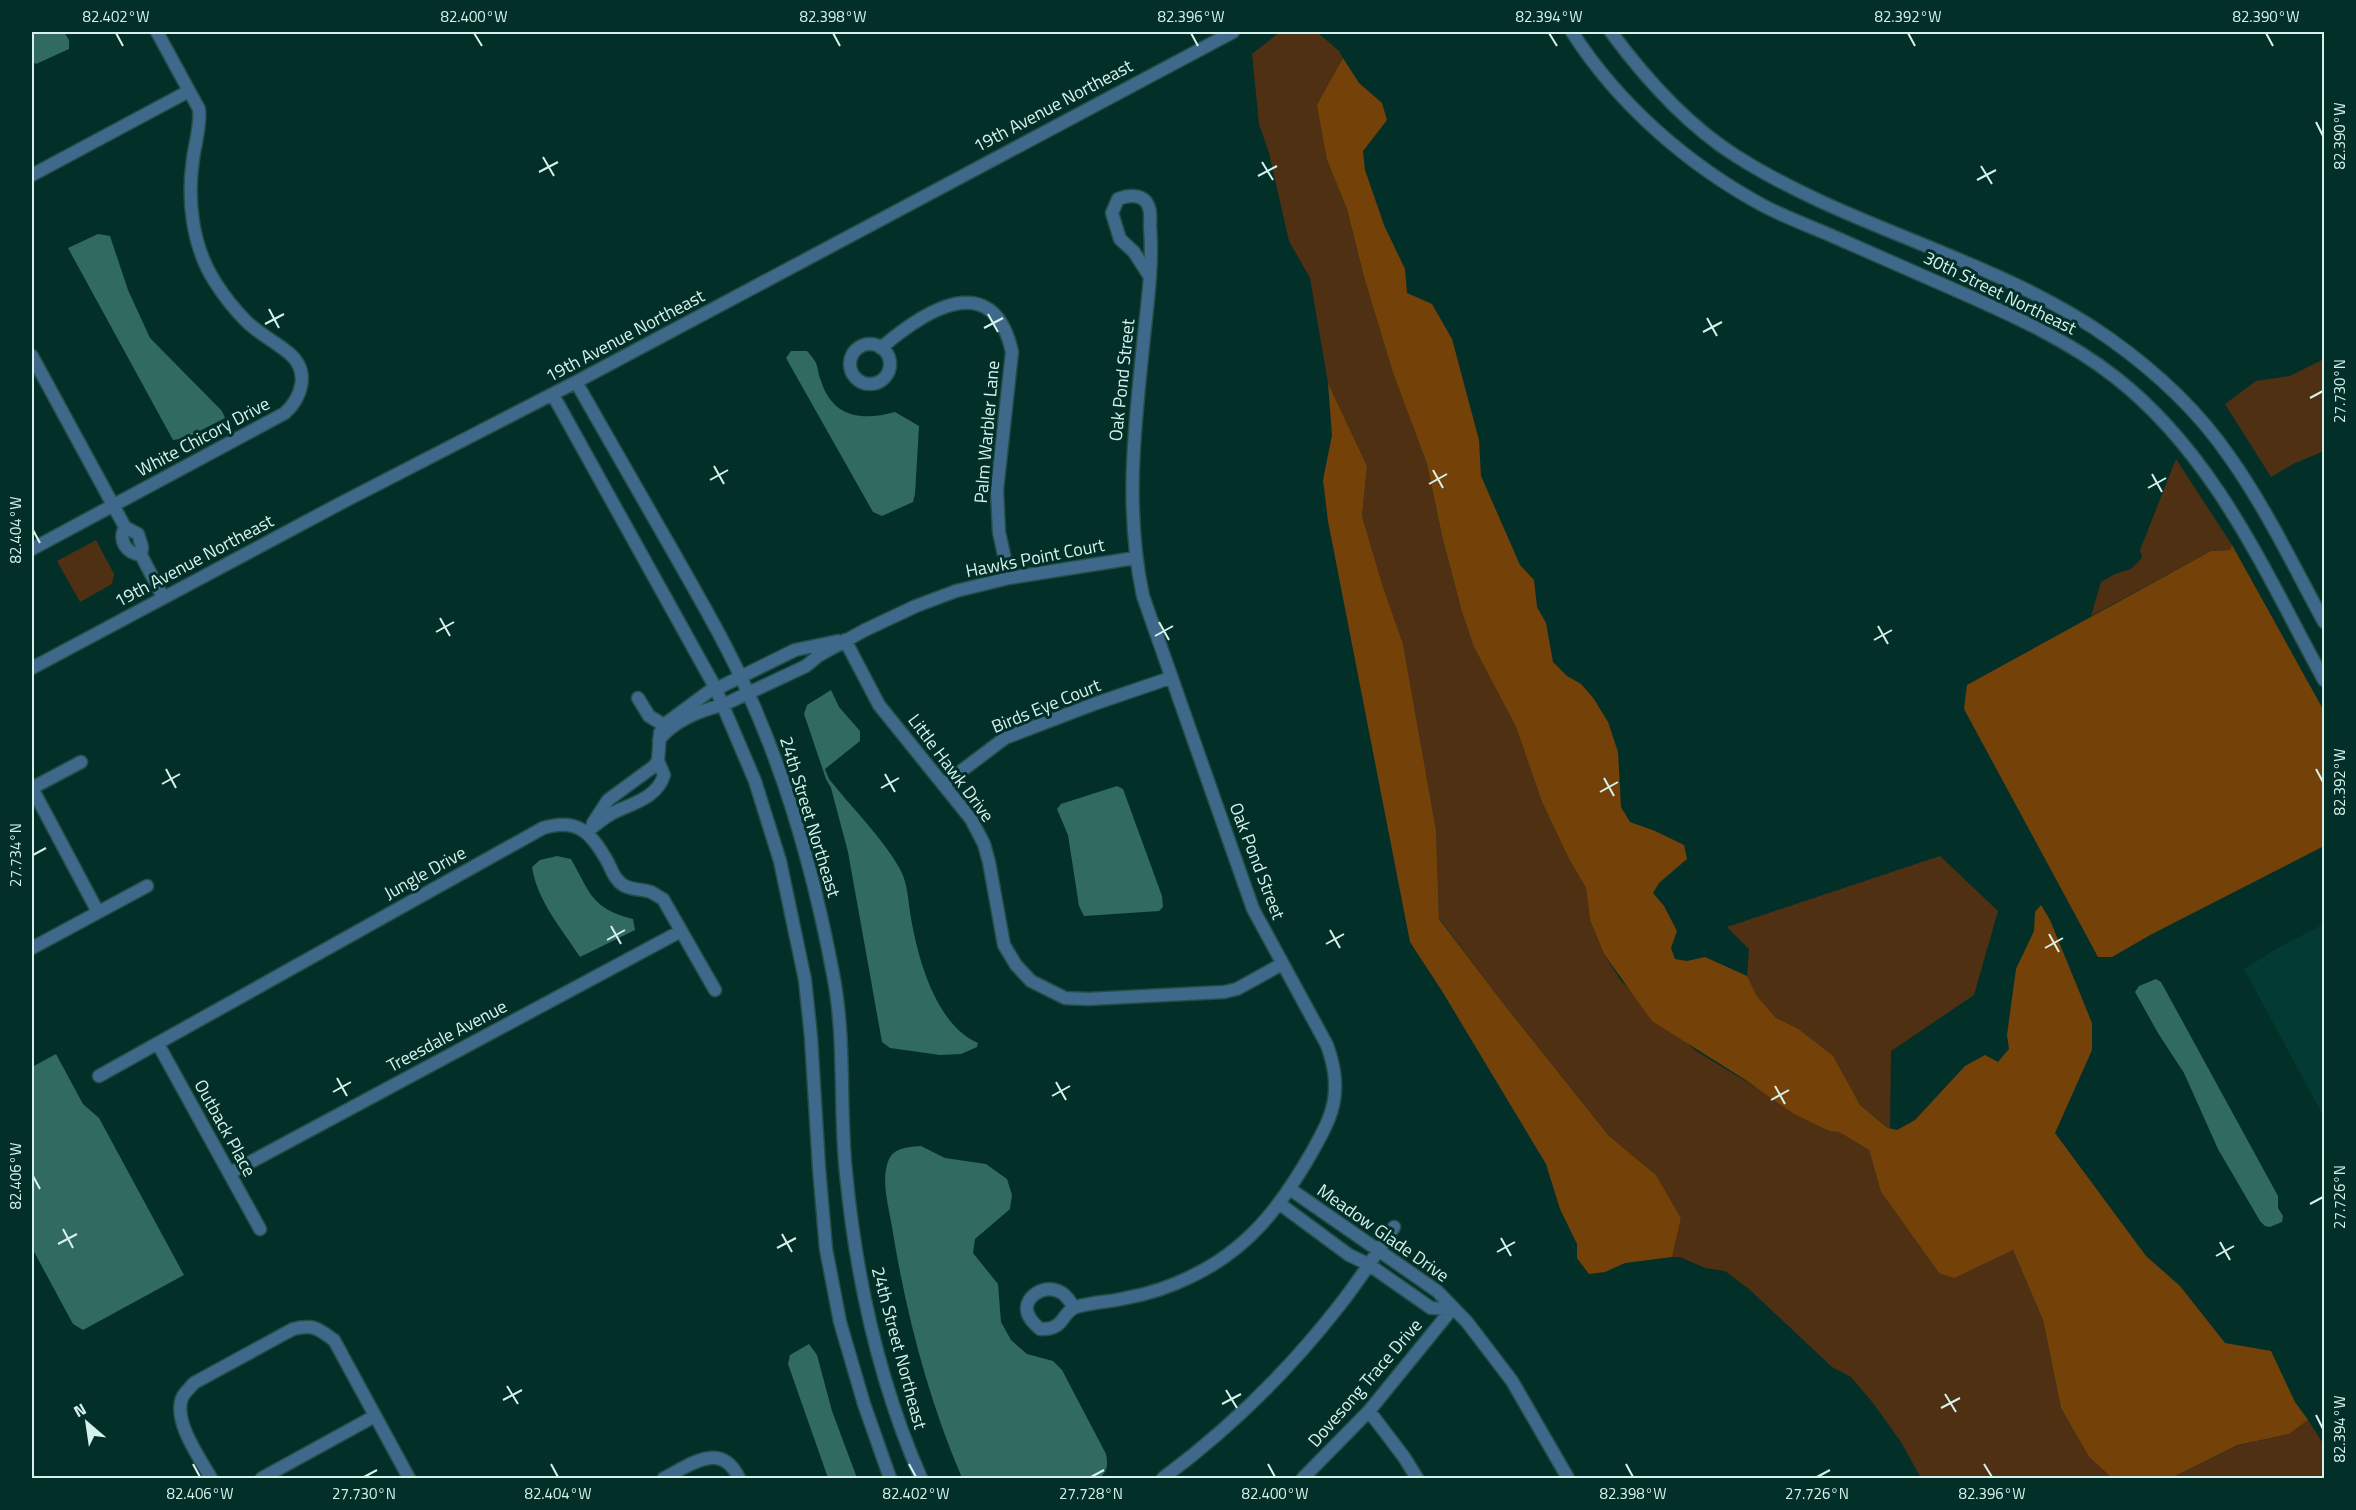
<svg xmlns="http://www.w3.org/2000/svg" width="2356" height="1510" viewBox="0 0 2356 1510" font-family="'Titillium Web',sans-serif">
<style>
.built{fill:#043a34}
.green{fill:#4f3013}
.forest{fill:#744209}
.water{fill:#306a61}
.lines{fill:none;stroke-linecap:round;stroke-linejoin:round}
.minor-casing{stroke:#254e48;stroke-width:15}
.minor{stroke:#3e698a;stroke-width:12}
.ticks{fill:none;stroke:#d7f2ed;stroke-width:2}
.labels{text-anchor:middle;stroke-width:6;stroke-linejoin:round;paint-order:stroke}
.street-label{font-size:18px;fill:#d7f2ed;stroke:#032f29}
.neatline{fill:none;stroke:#d7f2ed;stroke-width:2}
.ticks-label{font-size:15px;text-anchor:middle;fill:#d7f2ed}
</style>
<rect width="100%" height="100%" fill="#032f29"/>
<path class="built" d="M2324,924V1117L2244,969L2281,946Z"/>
<path class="green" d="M1280,32H1317L1339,51L1343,58L1318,105L1327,160L1347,209L1364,277L1393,373L1427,464L1443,540L1462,612L1474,647L1516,727L1542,802L1569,859L1586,888L1590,920L1604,954L1621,981L1696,1051L1828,1131L1839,1132L1869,1150L1881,1192L1939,1273L2013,1250L2043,1320L2061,1408L2089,1457L2112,1478H1921L1901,1442L1873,1403L1851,1377L1832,1367L1749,1289L1725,1271L1705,1268L1680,1257H1672L1681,1218L1656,1175L1609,1136L1506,1007L1439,918L1436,830L1403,644L1383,587L1362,516L1367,466L1328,383L1310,278L1289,241L1269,153L1259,124L1252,54Z
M2324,359V451L2293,464L2271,477L2225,404L2256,381L2290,376Z
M2176,459L2232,545L2230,550L2211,551L2091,616L2101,582L2115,574L2131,569L2142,558L2140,550Z
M96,540L114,574L112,584L80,602L57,561Z
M1940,856L1998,911L1974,995L1891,1051L1890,1129L1860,1105L1848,1084L1797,1028L1776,1018L1757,996L1747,976L1749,949L1727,927Z
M2308,1420L2324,1445V1478H2161L2175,1476L2239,1445L2289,1434Z"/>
<path class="forest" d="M1343,58L1359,83L1382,103L1387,120L1363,151L1365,170L1384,225L1405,269L1407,293L1432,304L1452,339L1479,440L1481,476L1520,565L1534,580L1537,607L1546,623L1553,662L1567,676L1581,684L1594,699L1608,722L1618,752L1621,807L1630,822L1655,831L1684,845L1687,859L1659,883L1653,893L1664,906L1677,931L1671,948L1675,959L1687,961L1705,957L1747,976L1757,996L1776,1018L1797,1028L1833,1056L1860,1105L1888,1128L1897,1130L1915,1120L1965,1066L1985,1055L1998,1062L2009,1049L2007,1035L2016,969L2034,931L2035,912L2041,905L2050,920L2092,1023V1050L2055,1133L2146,1256L2180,1286L2225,1343L2271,1351L2295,1402L2308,1420L2289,1434L2238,1445L2175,1476L2161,1478H2112L2089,1457L2061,1408L2043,1320L2013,1250L1954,1278L1939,1273L1881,1192L1869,1150L1839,1132L1829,1131L1794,1114L1744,1079L1652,1021L1604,954L1590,920L1586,888L1569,859L1542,802L1516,727L1474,647L1462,612L1443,540L1427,464L1393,373L1364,277L1347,209L1327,160L1317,105Z
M1328,383L1367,466L1362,516L1383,587L1403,644L1436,830L1439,919L1506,1007L1609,1136L1656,1175L1681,1218L1672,1257L1625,1263L1605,1272L1589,1274L1577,1258V1244L1560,1209L1546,1164L1442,991L1410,942L1328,521L1323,480L1332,435Z
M2232,545L2324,711V846L2152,934L2112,957H2098L1964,709L1967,685L2211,551L2230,550Z"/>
<path class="water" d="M32,32H64L69,40V49L36,64L32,61Z
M98,234L110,236L128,290L150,338L222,411L225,418L186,438L173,440L68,248Z
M791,351H807C821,367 815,364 821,381C833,418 862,421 895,412L919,426L915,494L913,502L882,516L873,512L786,358Z
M831,690L839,707L860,731V741L825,769L829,779C852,808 881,836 900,869C908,884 908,901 911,918C918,959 936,1025 978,1043L977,1047L961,1054L940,1055L890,1048L882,1042L848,852L831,788L826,779L804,714L807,705Z
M1117,786L1123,789L1162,896L1163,907L1159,911L1084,916L1079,906L1068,835L1057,809L1061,804Z
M557,856L571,859C591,894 591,908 633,919L635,930L580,957C562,929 537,901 532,867L540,860Z
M2156,979L2161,982L2278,1196V1208L2283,1216L2282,1222L2270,1227L2265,1226L2260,1221L2218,1149L2184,1073L2158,1033L2135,992L2139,986Z
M56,1054L83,1104L99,1118L184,1275L83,1330L73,1324L32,1248V1067Z
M921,1146L945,1158L986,1164L1007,1179L1012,1195L1010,1209L975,1239L973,1253L998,1284L1001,1322L1011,1340L1027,1354L1053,1361L1062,1370L1106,1454C1108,1464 1108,1472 1099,1478H962C928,1398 906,1314 892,1227C889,1207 880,1179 889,1159C895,1147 910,1147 921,1146Z
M809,1344L817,1355L832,1411L857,1478H828L788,1364L790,1355Z"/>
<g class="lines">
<defs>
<path id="minor" d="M1572,32C1619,105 1688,165 1764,206C1785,217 1809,226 1830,235C1874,254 1918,274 1962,293C2016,317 2069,341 2115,377C2215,455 2265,572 2324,680
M1611,32C1645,78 1687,125 1736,156C1852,230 1998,259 2110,339C2155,371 2198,411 2229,456C2266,508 2294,567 2324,622
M32,175L189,91
M850 364a20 20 0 1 1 40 0a20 20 0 1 1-40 0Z
M881,348C924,311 993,266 1012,352L997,490L999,532L1009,578
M32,356L125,527L138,534L142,547L141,555L163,597
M576,382C609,440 642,498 675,555C701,601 728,647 749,695C789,784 815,878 833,974C846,1039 839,1107 846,1173C856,1277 879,1382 921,1478
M553,395L715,687L755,781L780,861L805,980L811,1037L819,1168L826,1249L840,1322L864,1404L890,1478
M125,527C118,541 126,553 141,555
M32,549L285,413C302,397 310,372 290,354C276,342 259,334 246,321C235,310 224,296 215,282C192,246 187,200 193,159C195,143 201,126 199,109L157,32
M845,640L879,705L971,819L984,844L989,862L1004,945L1016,965L1031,981L1065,998L1088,999L1224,992L1237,989L1282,964
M32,668L343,502L576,382L1233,32
M716,689L795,650L838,641
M638,698L649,716L664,725
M659,740C673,721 701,710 723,705L806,666L818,656L865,630L916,606L956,591L1009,578L1135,558
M944,784L1005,738L1094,704L1170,678
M32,788L98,912
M32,788L81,762
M593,823L608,800L653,767L658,761
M587,831C595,826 602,819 611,814C629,804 657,799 664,775L658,761L660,733L665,724L715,687
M32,948L147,886
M158,1044L260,1229
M99,1076L543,828C576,818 590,831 606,859C610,865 612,874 617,879C625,891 639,888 651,892C655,894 659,897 663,899L715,990
M230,1173L681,931
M1290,1189L1437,1291L1467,1322L1512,1381L1568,1478
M1280,1204L1349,1255L1368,1264L1431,1308L1452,1309
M1074,1307C1070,1302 1067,1296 1062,1293C1044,1281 1018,1300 1030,1318C1032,1322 1037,1326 1040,1329C1066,1330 1061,1312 1076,1307C1092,1302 1110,1302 1126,1298C1148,1294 1170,1287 1190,1277C1248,1250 1281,1206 1312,1152C1323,1132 1335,1112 1335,1089C1336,1073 1332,1059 1327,1045L1253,909L1143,596C1124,507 1135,425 1144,336C1148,299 1153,263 1150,226C1150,220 1151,213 1149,208C1145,193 1129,195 1118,199L1112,213L1120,239L1134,252L1150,277
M1369,1411L1404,1457L1417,1478
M211,1478C200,1458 173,1422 182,1398C184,1393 190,1388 194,1383L293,1329C313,1324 317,1328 334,1340L409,1478
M262,1478L375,1416
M664,1478C690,1465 721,1440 739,1478
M1163,1478C1228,1430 1289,1370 1339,1306C1359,1281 1376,1254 1394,1227
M1303,1478L1369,1411L1452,1309"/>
</defs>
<use href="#minor" class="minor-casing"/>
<use href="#minor" class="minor"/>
</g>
<path class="ticks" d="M116,33L123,46M474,33L482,46M833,33L840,46M1191,33L1198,46M1549,33L1557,46M1908,33L1915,46M2266,33L2273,46M2316,122L2323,136M543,157L554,176M1262,162L1273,180M1981,166L1992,184M539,172L558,162M1258,176L1277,166M1977,180L1996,170M269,309L279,328M988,314L998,332M1707,318L1717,336M265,324L284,314M984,328L1003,318M1703,332L1722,322M2310,398L2323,391M714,466L724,484M1433,470L1443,488M2152,474L2162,492M710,480L728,470M1429,484L1447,474M2148,488L2166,478M33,530L40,543M440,618L450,636M1159,622L1169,640M1878,626L1888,644M436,632L454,622M1155,636L1173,626M1874,640L1892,630M166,769L176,788M2316,769L2323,782M885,774L895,792M1604,778L1614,796M162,784L180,774M881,788L899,778M1600,792L1618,782M33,855L46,848M611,926L621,944M1330,930L1340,948M2049,934L2059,952M607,940L625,930M1326,944L1344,934M2045,948L2063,938M337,1078L347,1096M1056,1082L1066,1100M1775,1086L1785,1104M333,1092L351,1082M1052,1096L1070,1086M1771,1100L1789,1090M33,1176L40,1189M2310,1204L2323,1197M63,1229L73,1248M782,1234L792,1252M1501,1238L1511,1256M2220,1242L2230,1260M58,1244L77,1234M777,1248L796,1238M1497,1252L1515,1242M2216,1256L2234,1246M507,1386L518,1404M1226,1390L1237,1408M1945,1394L1956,1412M503,1400L522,1390M1222,1404L1241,1394M1941,1408L1960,1398M2316,1415L2323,1429M193,1464L200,1477M551,1464L558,1477M909,1464L916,1477M1268,1464L1275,1477M1626,1464L1633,1477M1984,1464L1992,1477M364,1477L377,1470M1091,1477L1104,1470M1817,1477L1830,1470"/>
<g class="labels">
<g class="street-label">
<text transform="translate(1053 106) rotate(-28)" y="6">19th Avenue Northeast</text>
<text transform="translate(2000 293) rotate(26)" y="6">30th Street Northeast</text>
<text transform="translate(625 336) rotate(-28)" y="6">19th Avenue Northeast</text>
<text transform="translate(1122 380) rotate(-84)" y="6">Oak Pond Street</text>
<text transform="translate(987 432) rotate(-85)" y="6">Palm Warbler Lane</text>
<text transform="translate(203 437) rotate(-28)" y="6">White Chicory Drive</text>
<text transform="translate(1035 558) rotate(-11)" y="6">Hawks Point Court</text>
<text transform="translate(194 561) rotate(-28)" y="6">19th Avenue Northeast</text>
<text transform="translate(1046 706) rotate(-22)" y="6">Birds Eye Court</text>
<text transform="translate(951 768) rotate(53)" y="6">Little Hawk Drive</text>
<text transform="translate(810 817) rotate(73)" y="6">24th Street Northeast</text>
<text transform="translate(1257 861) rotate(69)" y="6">Oak Pond Street</text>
<text transform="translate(425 873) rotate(-29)" y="6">Jungle Drive</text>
<text transform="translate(447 1036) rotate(-28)" y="6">Treesdale Avenue</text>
<text transform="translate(225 1128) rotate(61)" y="6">Outback Place</text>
<text transform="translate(1383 1233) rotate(35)" y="6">Meadow Glade Drive</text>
<text transform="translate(899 1348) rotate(75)" y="6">24th Street Northeast</text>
<text transform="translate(1365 1383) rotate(-49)" y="6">Dovesong Trace Drive</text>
</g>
</g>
<rect width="2356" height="1510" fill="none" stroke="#032f29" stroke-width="66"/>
<g transform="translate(87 1423) rotate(331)" stroke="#032f29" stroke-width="4.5" paint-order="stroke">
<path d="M0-4.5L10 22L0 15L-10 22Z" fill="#d7f2ed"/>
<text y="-9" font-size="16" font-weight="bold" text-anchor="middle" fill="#d7f2ed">N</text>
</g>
<rect x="33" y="33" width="2290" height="1444" class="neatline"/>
<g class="ticks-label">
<text x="116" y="22">82.402°W</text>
<text x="474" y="22">82.400°W</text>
<text x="833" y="22">82.398°W</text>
<text x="1191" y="22">82.396°W</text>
<text x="1549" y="22">82.394°W</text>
<text x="1908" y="22">82.392°W</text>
<text x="2266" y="22">82.390°W</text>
<text transform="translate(2340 136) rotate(-90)" y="5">82.390°W</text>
<text transform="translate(2340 391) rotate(-90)" y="5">27.730°N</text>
<text transform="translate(16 530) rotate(-90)" y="5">82.404°W</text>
<text transform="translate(2340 782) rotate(-90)" y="5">82.392°W</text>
<text transform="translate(16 855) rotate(-90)" y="5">27.734°N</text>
<text transform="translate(16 1176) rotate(-90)" y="5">82.406°W</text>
<text transform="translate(2340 1197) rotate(-90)" y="5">27.726°N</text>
<text transform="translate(2340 1429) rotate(-90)" y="5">82.394°W</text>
<text x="200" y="1499">82.406°W</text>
<text x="364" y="1499">27.730°N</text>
<text x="558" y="1499">82.404°W</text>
<text x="916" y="1499">82.402°W</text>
<text x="1091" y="1499">27.728°N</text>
<text x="1275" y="1499">82.400°W</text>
<text x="1633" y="1499">82.398°W</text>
<text x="1817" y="1499">27.726°N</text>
<text x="1992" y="1499">82.396°W</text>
</g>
</svg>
